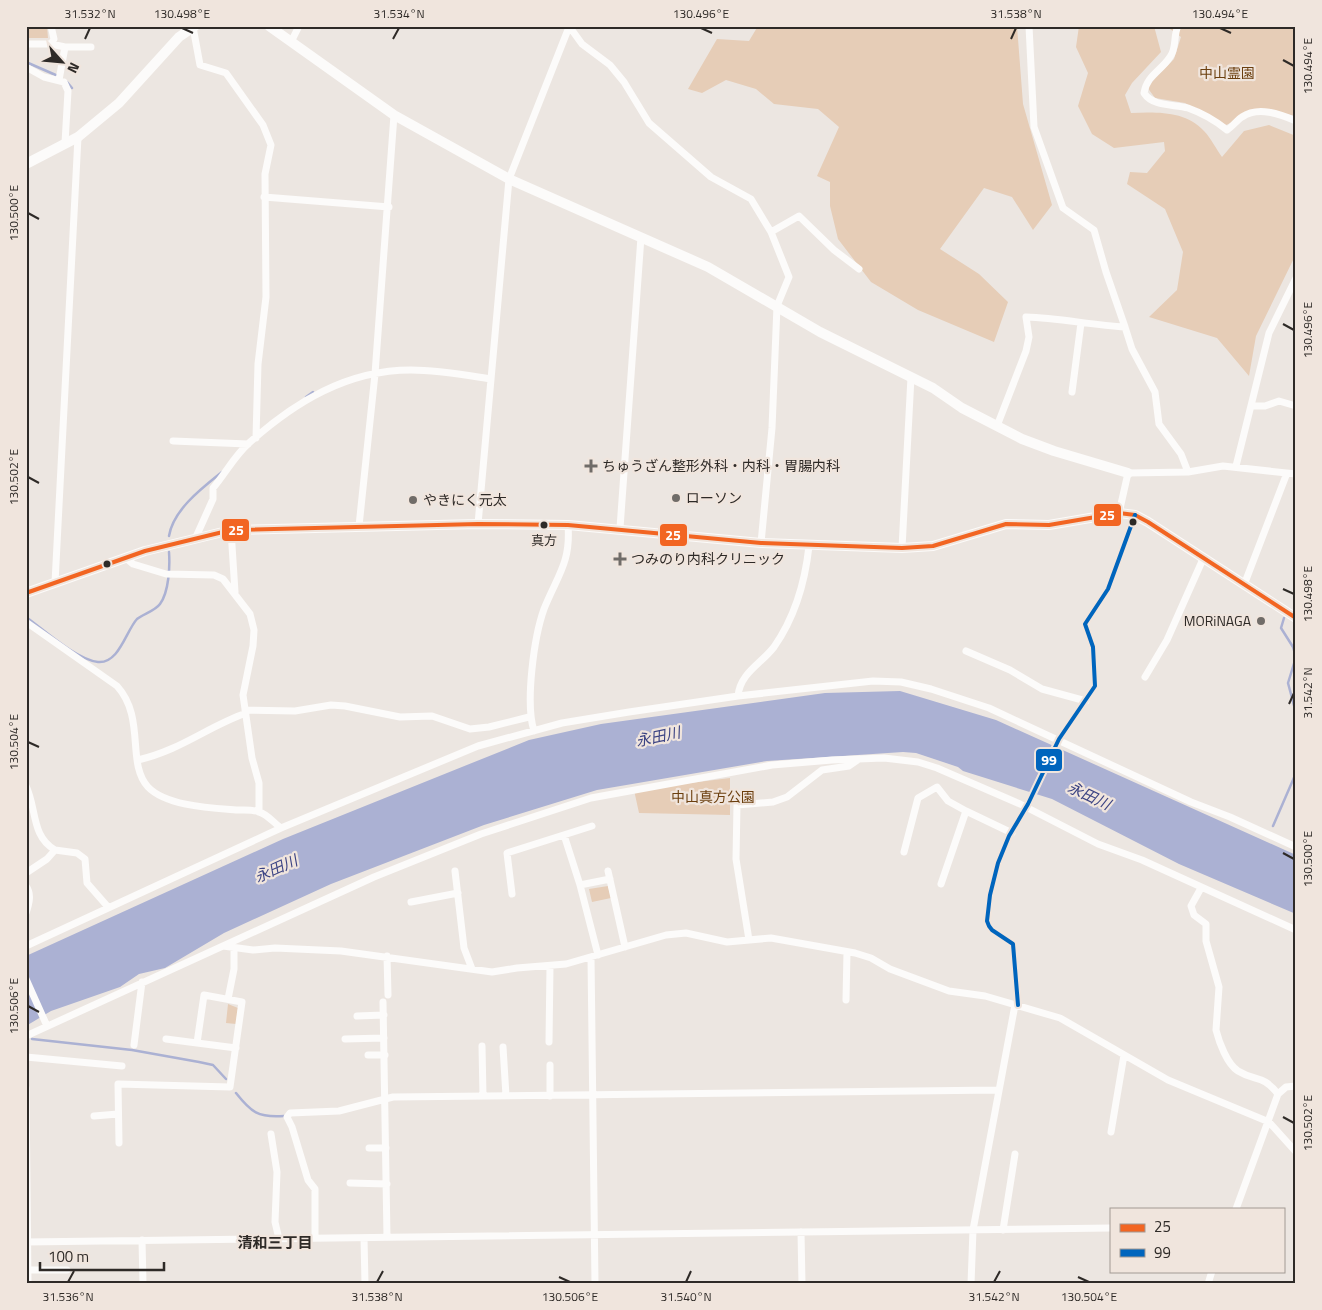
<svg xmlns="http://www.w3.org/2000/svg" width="1322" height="1310" viewBox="0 0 1322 1310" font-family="'Titillium Web','Noto Sans JP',sans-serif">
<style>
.green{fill:#e6cdb7}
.water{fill:#abb1d3}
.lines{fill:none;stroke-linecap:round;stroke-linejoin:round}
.stream{stroke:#abb1d3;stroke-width:2.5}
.street{stroke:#fcfbfa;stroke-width:7}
.secondary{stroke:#fcfbfa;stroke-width:10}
.bus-1-casing{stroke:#f0e5dd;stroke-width:8}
.bus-2-casing{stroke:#f0e5dd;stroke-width:8}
.bus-1{stroke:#f26522;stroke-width:4}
.bus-2{stroke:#0065bd;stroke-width:4}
.ticks{fill:none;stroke:#2e2a27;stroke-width:2}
.poi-dot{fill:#706c68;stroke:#f0e5dd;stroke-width:2}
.bus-dot{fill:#2e2a27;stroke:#f0e5dd;stroke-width:2}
.labels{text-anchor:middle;stroke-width:4.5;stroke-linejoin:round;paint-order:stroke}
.bus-label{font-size:13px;fill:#2e2a27;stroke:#f0e5dd}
.park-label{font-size:14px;fill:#6b3f0e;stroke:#f0e5dd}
.poi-label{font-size:14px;fill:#2e2a27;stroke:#f0e5dd;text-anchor:start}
.water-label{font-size:15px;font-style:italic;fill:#3b4383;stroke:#f0e5dd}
.neighbourhood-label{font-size:15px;font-weight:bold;fill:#2e2a27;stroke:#f0e5dd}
.line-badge{stroke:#f0e5dd;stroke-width:2}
.badge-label{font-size:14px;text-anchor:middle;font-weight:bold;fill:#fff}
.neatline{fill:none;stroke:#2e2a27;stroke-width:2}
.ticks-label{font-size:12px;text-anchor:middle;fill:#2e2a27}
</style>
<rect width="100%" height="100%" fill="#ece6e1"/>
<path class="green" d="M26,26H47L48,38H26Z
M758,26H1017L1023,104L1052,205L1033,230L1012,197L984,188L940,249L979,274L1008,302L994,342L918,310L871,282L838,239L830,206V182L817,176L839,127L818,109L774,104L756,89L726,80L702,93L688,89L717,39L749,41Z
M1079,26H1154L1161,52L1132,83L1125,95L1131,113C1157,112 1186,111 1204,131C1211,138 1216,149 1222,157L1244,131L1269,125L1296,136V254L1256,336L1249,376L1217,338L1149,317L1177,290L1183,252L1165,209L1127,184L1130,172L1147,173L1165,151L1164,142L1114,148L1092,134L1078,106L1088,73L1076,47Z
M1166,26H1296V116L1261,109L1226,125L1185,103L1155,98L1147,87L1174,59L1181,37Z
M730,778V815L639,813L634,790Z
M608,886L611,898L592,902L589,889Z
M228,1004L238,1008L236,1024L226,1023Z"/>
<path class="water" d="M900,691L996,720L1296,855V914L1179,864L1052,799L963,771L958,767L916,753L903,752L767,761L597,790L484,825L331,884L224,933L165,968L139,974L120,987L51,1011L26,1026V956L283,839L529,740L601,724L825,693Z"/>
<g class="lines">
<path class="stream" d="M26,62L58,76
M67,82L72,88
M306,397L313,392
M169,536C173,510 202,488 222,472
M26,617C44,630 77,660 98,662C119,664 126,631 137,619C143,614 155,611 160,604C169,592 170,566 169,552
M1284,618L1281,628L1293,647L1296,657L1288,683L1296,713
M1273,826L1296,773
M32,1039L132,1050L199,1062L213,1065L226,1079
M236,1093C251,1112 258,1118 284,1116"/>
<path class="street" d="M569,26L582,44L610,65L624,82L649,123L711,177L751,199L771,232L789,277L777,306L772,428L761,543
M1029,26L1034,127L1063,208L1094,230L1106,272L1125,327
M1178,26C1173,36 1177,48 1170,57C1161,71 1147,75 1144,93C1153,107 1174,104 1188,108C1202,113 1216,121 1227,130C1233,126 1237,120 1242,117C1258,106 1280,114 1296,121
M193,27L200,65L226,73L263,125L271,145L265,174L266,297L258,364L256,438
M291,42L299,26
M26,44H51L54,39L51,26
M51,44L65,47H91
M26,67L44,77L64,82L68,91L65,143
M59,80L65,47
M264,197L389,207
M771,232L799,216L834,250L859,269
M1072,392L1081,323
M1253,406H1265L1279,401L1296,406
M997,426L1026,351L1029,337L1026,317C1059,318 1091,325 1125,327L1132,349L1155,392L1159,424L1181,454L1188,472
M173,441L248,444
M1236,466L1269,333L1296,278
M1119,513L1128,473L1188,472L1223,466L1296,474
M478,524L509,179L569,27
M359,526L375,374L394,115
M620,528L641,237
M231,530L235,592
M196,537L213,499V488C225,474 235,455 249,443C295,402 347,370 411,370C438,370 465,375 491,379
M902,548L911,377
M127,559L133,564L166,574L214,575L223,579L250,614L254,630L253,646L243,695L252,758L259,783V812
M55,583L78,137
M1244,585L1287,473
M26,622L117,686C146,718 126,763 148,787C166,806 211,808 236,810C243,810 253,809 259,812C267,814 274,823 281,828
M966,651L1010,670L1042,689L1086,701
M1145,677L1167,640L1203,559
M738,696C740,673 761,664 774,647C795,617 805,583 809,546
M245,710L295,711L331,705L345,706L400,717L432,716L470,729L489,727L529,717
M534,731C525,703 534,637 544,609C557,576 571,563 568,525
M138,760C181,750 207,727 246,713
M26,786C37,809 31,836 55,850
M564,835L580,885L598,955
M904,852L918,798L937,787L948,801L966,811
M455,871L464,948L472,969
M608,871L625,947
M26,873L47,859L55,850L77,853L85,859L87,883L108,907
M941,884L966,811L1012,833
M580,885L610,879
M26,886C32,894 29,904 26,913
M1201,888L1191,906L1194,915L1206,924V941L1219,987L1216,1030C1219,1042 1227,1064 1238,1071C1256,1082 1262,1074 1278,1094
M512,894L507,853L592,826
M411,902L458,893
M749,940L736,859L737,805L773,802L787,797L822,770L849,766L859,759
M26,946L281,828L478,746L562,723L629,712L738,696L873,681L901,682L931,689L989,708L1191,802L1230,817L1296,847
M223,946L253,950L275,948L341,951L492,972L517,968L566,964L666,935L686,933L727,942L771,938L855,953L871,958L890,969L949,991L985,996L1060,1018L1168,1080L1269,1122L1296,1152
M387,956L388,995
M591,957L595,1284
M26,979L47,1026
M228,999L234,969V948
M846,1000L847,952
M383,1002L387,1237
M1018,1005L1013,944L992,930L989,926L987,921L990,895L998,863L1009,836L1028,804L1059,739L1095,686L1093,647L1085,624L1108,589L1135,515
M357,1016L384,1015
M26,1036L374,877L481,834L591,798L772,765L832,760L884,758L918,762L937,768L1020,804L1098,844L1142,860L1296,930
M166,1039L236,1048
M345,1039L384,1038
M549,1042L550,966
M134,1045L142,982
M482,1046L483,1096
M503,1047L506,1096
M368,1055H385
M26,1057L122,1066
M550,1065V1096
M26,1088L28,1284
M94,1116L118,1114
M1111,1132L1124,1055
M271,1134L277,1172L275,1222L279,1239
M119,1143L118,1084L230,1087L242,1002L204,995L197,1043
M369,1148H386
M350,1183L387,1184
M1236,1209L1278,1094L1286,1087L1296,1086
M1003,1230L1015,1154
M801,1232L802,1284
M315,1238V1189L308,1180L292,1127L287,1117L290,1113L339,1111L393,1097L999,1090
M364,1238L365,1284
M142,1240L143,1284
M26,1242L1111,1228
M28,1270H67
M971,1284L973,1230L1015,1005
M1208,1284L1212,1271"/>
<path class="secondary" d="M269,26L394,115L509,179L708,267L820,332L933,388L962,408L1022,439L1054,451L1128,473
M26,164L78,137L119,103L179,37L195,26
M26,593L145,551L231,530L478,524L568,525L761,543L902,548L933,546L1006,524L1049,525L1119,513L1135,515L1148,522L1296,618"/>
<defs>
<path id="bus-1" d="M26,593L145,551L231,530L478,524L568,525L761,543L902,548L933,546L1006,524L1049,525L1119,513L1135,515L1148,522L1296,618"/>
<path id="bus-2" d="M1018,1005L1013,944L992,930L989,926L987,921L990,895L998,863L1009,836L1028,804L1059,739L1095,686L1093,647L1085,624L1108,589L1135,515"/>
</defs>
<use href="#bus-1" class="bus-1-casing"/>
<use href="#bus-2" class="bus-2-casing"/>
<use href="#bus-1" class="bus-1"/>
<use href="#bus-2" class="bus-2"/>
</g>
<path class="ticks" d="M182,28L193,33M701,28L712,33M1220,28L1231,33M85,39L90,28M393,39L399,28M1011,39L1016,28M1283,60L1294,66M28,213L39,219M1283,324L1294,330M28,477L39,483M1283,589L1294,594M1289,704L1294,693M28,742L39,747M1283,853L1294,859M28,1006L39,1012M1283,1117L1294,1123M559,1277L570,1282M1078,1277L1089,1282M68,1282L74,1271M377,1282L383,1271M686,1282L691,1271M994,1282L1000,1271"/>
<g class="poi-dot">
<path d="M588.5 458.5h5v5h5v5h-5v5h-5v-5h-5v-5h5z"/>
<circle cx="676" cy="498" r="5"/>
<circle cx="413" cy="500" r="5"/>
<path d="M617.5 551.5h5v5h5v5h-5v5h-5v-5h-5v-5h5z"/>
<circle cx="1261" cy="621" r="5"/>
</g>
<g class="bus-dot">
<circle cx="1133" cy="522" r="4.5"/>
<circle cx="544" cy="525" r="4.5"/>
<circle cx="107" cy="564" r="4.5"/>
</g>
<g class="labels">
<g class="bus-label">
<text x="544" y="545">真方</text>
</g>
<g class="park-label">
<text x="1227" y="78">中山霊園</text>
<text x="713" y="802">中山真方公園</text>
</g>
<g class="poi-label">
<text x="602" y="471">ちゅうざん整形外科・内科・胃腸内科</text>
<text x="686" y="503">ローソン</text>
<text x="423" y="505">やきにく元太</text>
<text x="631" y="564">つみのり内科クリニック</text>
<text x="1251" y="626" text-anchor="end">MORiNAGA</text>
</g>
<g class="water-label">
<text transform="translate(658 737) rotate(-12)" y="5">永田川</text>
<text transform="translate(1089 796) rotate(25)" y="5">永田川</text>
<text transform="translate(276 869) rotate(-24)" y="5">永田川</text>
</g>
<g class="neighbourhood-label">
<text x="275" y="1248">清和三丁目</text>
</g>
</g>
<g class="line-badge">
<rect x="1093" y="503" width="29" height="24" rx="5" fill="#f26522"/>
<rect x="221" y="518" width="29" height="24" rx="5" fill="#f26522"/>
<rect x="659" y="523" width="29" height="24" rx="5" fill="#f26522"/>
<rect x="1035" y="748" width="28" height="24" rx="5" fill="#0065bd"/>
</g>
<g class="badge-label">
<text x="1107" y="520">25</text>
<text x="236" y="535">25</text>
<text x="673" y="540">25</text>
<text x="1049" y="765">99</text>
</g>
<rect width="1322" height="1310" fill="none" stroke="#f0e5dd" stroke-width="55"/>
<rect x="1110" y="1208" width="175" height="65" fill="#f0e5dd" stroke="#a29a94"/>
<rect x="1120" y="1224" width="25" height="8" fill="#f26522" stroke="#a29a94"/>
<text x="1154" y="1232" font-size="15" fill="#2e2a27">25</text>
<rect x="1120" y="1249" width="25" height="8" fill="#0065bd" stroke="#a29a94"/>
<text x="1154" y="1258" font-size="15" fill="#2e2a27">99</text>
<g transform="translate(62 62) rotate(117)" stroke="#f0e5dd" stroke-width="4" paint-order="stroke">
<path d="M0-4L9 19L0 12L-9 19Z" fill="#2e2a27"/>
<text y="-8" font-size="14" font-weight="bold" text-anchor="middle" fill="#2e2a27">N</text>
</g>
<path d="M40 1262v8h124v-8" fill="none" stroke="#2e2a27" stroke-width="2.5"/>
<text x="48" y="1262" font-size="15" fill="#2e2a27" stroke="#f0e5dd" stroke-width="4" paint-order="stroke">100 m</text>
<rect x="28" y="28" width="1266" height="1254" class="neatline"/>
<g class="ticks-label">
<text x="90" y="18">31.532°N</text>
<text x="182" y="18">130.498°E</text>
<text x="399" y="18">31.534°N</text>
<text x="701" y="18">130.496°E</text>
<text x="1016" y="18">31.538°N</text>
<text x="1220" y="18">130.494°E</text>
<text transform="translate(1308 66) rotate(-90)" y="4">130.494°E</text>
<text transform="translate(14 213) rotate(-90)" y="4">130.500°E</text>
<text transform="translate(1308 330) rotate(-90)" y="4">130.496°E</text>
<text transform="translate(14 477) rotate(-90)" y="4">130.502°E</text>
<text transform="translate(1308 594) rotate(-90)" y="4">130.498°E</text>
<text transform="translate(1308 693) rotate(-90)" y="4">31.542°N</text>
<text transform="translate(14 742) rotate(-90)" y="4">130.504°E</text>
<text transform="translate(1308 859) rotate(-90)" y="4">130.500°E</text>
<text transform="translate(14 1006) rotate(-90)" y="4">130.506°E</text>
<text transform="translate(1308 1123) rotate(-90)" y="4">130.502°E</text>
<text x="68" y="1301">31.536°N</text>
<text x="377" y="1301">31.538°N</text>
<text x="570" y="1301">130.506°E</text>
<text x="686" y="1301">31.540°N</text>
<text x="994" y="1301">31.542°N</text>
<text x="1089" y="1301">130.504°E</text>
</g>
</svg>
